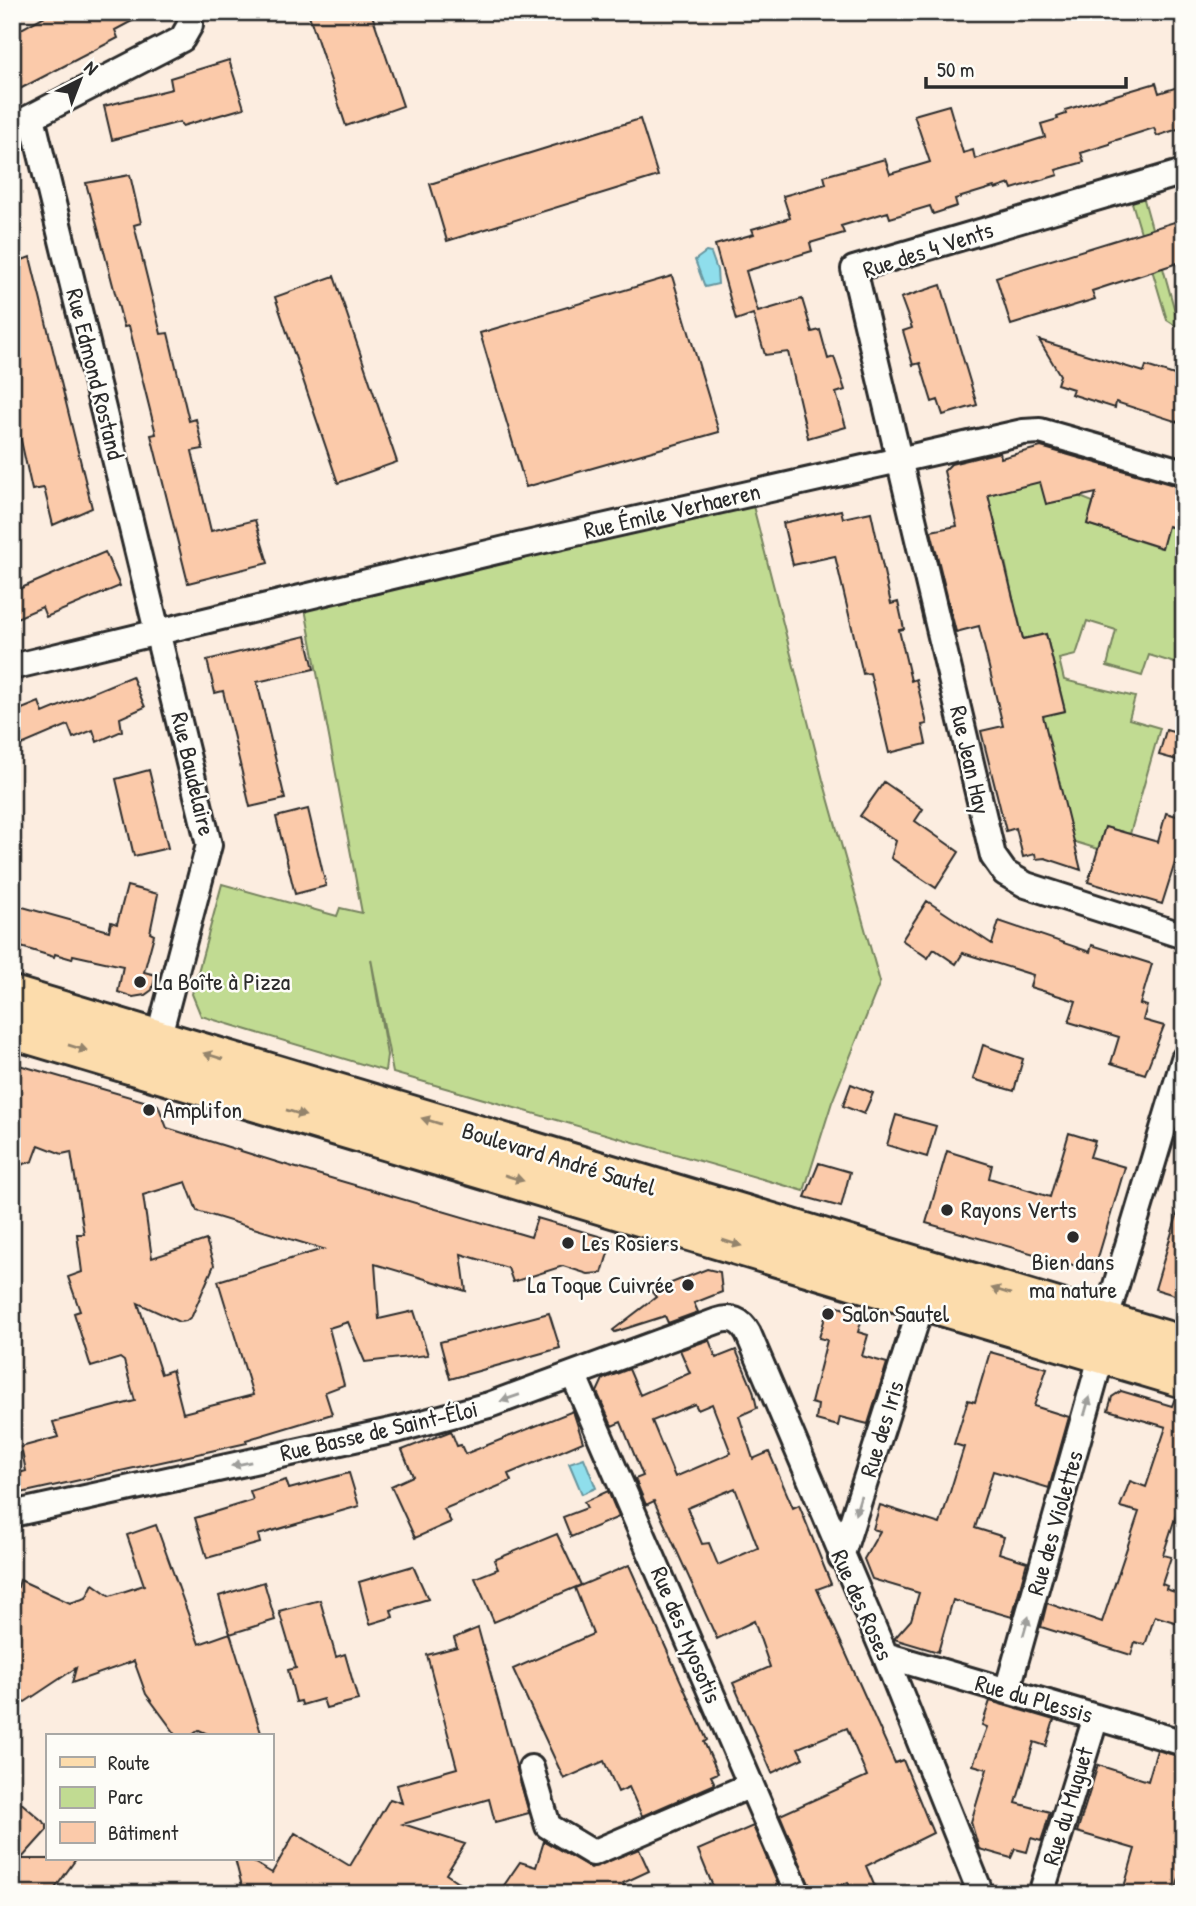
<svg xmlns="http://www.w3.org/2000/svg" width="1196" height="1906" viewBox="0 0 1196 1906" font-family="'Patrick Hand',sans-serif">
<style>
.green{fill:#c1db92;stroke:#76835e;stroke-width:2}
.water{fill:#8fdeec;stroke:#67969f;stroke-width:2}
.building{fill:#fbcaaa;stroke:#2b2b2b;stroke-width:2;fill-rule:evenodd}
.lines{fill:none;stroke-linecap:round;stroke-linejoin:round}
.street-casing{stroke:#2b2b2b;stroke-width:30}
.primary-casing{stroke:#2b2b2b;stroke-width:44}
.street{stroke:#fdfcf7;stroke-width:24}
.primary{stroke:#fcdcac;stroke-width:38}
.oneway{fill:#94846c}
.oneway2{fill:#9e9e9b}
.poi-dot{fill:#2b2b2b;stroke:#fdfcf7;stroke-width:2.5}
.labels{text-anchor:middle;stroke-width:5;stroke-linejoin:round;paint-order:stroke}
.street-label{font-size:24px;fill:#2b2b2b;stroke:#fdfcf7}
.poi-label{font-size:24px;fill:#2b2b2b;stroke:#fdfcf7;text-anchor:start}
</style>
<rect width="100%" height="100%" fill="#fcede0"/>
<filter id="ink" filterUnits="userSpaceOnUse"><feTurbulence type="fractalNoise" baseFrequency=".0143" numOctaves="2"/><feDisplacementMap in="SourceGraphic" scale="14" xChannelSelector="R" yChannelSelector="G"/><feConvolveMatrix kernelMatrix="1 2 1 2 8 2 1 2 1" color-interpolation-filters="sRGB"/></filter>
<g filter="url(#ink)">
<path class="green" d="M1140,185L1176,315L1184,313V331L1167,320L1128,189Z
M1040,481L1093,502L1087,524L1112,532L1118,511L1145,519L1139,541L1161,548L1168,526L1184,531V666L1149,655L1142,676L1107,666L1116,630L1087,621L1076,655L1059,659L1064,680L1135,697L1129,719L1160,728L1130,834L1105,827L1098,849L1062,838L1019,722L1065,710L1046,634L1023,639L1018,616L993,622L1012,594L1005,561L979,566L974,546L999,540L988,495Z
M750,494L823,780L880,982L832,1102L804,1191L393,1073L371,959L387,1055L385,1071L201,1016L192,994L222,884L337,916L340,908L362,913L303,598Z"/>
<path class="water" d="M706,252L711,253L717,270L718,284L705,287L695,260Z
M584,1458L596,1488L582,1494L569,1463Z"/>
<path class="building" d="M52,12H149L115,30L118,38L12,93V34Z
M308,12H371L403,106L346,126Z
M229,60L244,108L182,126L180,122L112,140L104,106L172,89L170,78Z
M1156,83L1159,93L1184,85V127L1157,136L1154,128L1110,142V144L1081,153L1084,162L1056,170L1058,175L1012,189L1010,184L995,189L994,187L955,199L957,206L933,214L930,206L890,218L888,212L841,226L844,233L810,243L812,251L746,271L758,312L802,299L812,332L820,330L828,359L834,357L845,390L836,393L846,427L808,438L788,352L765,355L753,314L736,320L715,245L754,234L752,229L790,218L783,196L826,184L824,176L885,159L890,174L930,162L914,115L949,105L963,153L973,150L975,159L1045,137L1041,124L1058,119L1057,117L1066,114L1065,110Z
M640,119L658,176L447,241L430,184Z
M130,175L141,223L134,225L161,334L168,333L189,421L196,419L203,449L192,451L211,531L255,520L268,563L188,583L151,435L156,434L129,326L124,327L86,183Z
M1184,219V261L1092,291L1095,299L1011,325L996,277Z
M30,257L92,508L53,525L44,488L32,490L18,427L12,428V264Z
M334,276L397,462L338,483L275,297Z
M672,276L719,432L526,487L480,333Z
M941,285L977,405L943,415L938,400L932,402L920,363L913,365L903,331L912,328L901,298Z
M1039,340L1144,372L1146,366L1184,378V424L1116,402L1115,408L1071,394L1073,389L1057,384L1060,375Z
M1041,447L1184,488V531L1168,526L1162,548L1087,524L1096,493L1046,504L1040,482L988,495L1023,639L1046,634L1065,711L1043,716L1081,870L1045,858L1036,859L1035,854L1023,857L1016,828L1006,831L981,731L1003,726L987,659L979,626L956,632L931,531L957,526L944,471L951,464L1000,452L1001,458Z
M841,510L843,518L871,512L891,604L898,602L904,629L899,630L911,681L916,679L927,724L922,725L926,744L889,753L870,673L863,674L835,556L793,565L783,523Z
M105,552L120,586L46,617L42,607L12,620V592Z
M306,636L314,669L257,682L285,799L250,807L223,691L215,693L207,660Z
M132,676L145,707L120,718L122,731L97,742L93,730L73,738L68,725L12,749V713L39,702L43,713Z
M1166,730L1184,735V762L1159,755Z
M149,770L168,848L134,856L116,779Z
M884,782L923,809L915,821L959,852L936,888L891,858L896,841L860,816Z
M308,809L326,886L295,894L276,817Z
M1166,813L1184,818V834L1162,904L1088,882L1105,827L1158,842Z
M127,886L158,894L150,933L154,935L144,972L156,975L152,990L145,995L133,997L118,992L123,966L73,955L72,959L55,954L54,957L21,947L22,942L12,939V904L109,931L111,922L117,924Z
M927,901L992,944L999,921L1090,952L1092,945L1152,964L1140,1004L1147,1006L1143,1020L1164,1026L1145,1074L1111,1063L1119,1037L1069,1022L1076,1001L1030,987L1033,975L963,953L956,964L934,949L928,958L902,940Z
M983,1045L1023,1059L1014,1091L973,1079Z
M12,1063L158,1105L167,1128L283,1164L531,1237L537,1218L612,1240L602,1273L588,1274L563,1266L513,1282L508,1268L461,1254L466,1291L375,1264L379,1319L414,1311L428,1355L365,1362L348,1322L329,1328L344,1385L325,1392L332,1414L246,1440L247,1443L12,1495V1475L26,1471L21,1447L58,1437L53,1422L135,1401L124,1361L120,1358L91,1367L74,1313L80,1311L68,1277L82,1272L77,1234H84L71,1152L62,1154L39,1145L33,1161L12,1168ZM186,1182L197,1211L323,1249L218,1281L253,1395L183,1413L172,1370L161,1374L138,1303L179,1322L186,1321L192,1316L214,1265L206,1240L152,1258L143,1195Z
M851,1084L873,1093L864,1114L843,1106Z
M896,1115L936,1126L927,1157L887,1145Z
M1069,1133L1095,1141L1090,1157L1125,1167L1094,1271L926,1223L947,1151L992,1165L989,1178L1050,1197Z
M819,1163L850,1172L841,1207L805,1197Z
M1178,1212L1184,1213V1298L1155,1289Z
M707,1269L720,1272L722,1292L694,1303L698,1312L668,1323L665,1316L615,1332L613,1330L656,1297L651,1291Z
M829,1304L854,1312L851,1320L861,1322L858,1332L868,1335L862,1356L887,1363L868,1424L840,1417L838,1426L816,1420L818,1405L811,1403L827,1340L819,1338Z
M549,1313L560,1348L450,1379L440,1342Z
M709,1340L716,1358L736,1350L753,1390L757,1408L739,1416L753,1459L769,1452L793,1508L799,1505L831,1584L817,1589L895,1763L903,1760L933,1833L866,1866L878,1894H853L848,1882L823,1894H813L780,1815L867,1776L847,1728L798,1748L803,1758L772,1773L733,1683L770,1667L754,1621L717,1639L654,1501L646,1505L635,1479L643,1476L621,1422L612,1426L597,1392L603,1379L629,1369L640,1395L690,1373L680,1350ZM695,1404L698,1410L712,1404L731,1453L675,1477L652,1421ZM735,1488L758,1548L718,1565L709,1543L702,1544L687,1508Z
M990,1352L1047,1368L1034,1406L1069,1417L1049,1488L993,1471L975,1528L1004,1537L999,1553L1027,1562L1012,1617L953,1600L938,1652L894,1639L911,1620L919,1593L872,1579L864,1559L880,1531L873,1529L880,1505L940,1524L964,1447L954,1444L968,1400L975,1402Z
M1121,1391L1172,1406L1175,1398L1184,1399V1514L1177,1512L1163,1555L1171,1557L1162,1584L1167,1586L1166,1589L1184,1595V1625L1155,1616L1145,1645L1135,1642L1131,1655L1041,1627L1047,1603L1102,1622L1139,1512L1120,1507L1130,1481L1146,1487L1166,1427L1108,1410L1112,1397Z
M573,1411L583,1442L508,1474L511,1481L444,1509L451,1522L415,1538L391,1486L413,1476L402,1450L451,1431L457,1446L461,1445L465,1454Z
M349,1473L359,1506L258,1535L260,1543L207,1558L195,1518L253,1500L250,1491L286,1480L289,1489Z
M608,1491L619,1517L571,1537L563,1517L587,1508L584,1502Z
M156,1525L199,1644L230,1633L262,1736H212L199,1730L191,1736H177L146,1694L134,1661L72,1683L76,1668L25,1702L12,1697V1585L18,1587L20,1580L70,1603L86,1598L93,1584L110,1596L144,1585L127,1535Z
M557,1534L581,1585L494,1622L475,1578L498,1569L494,1560Z
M629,1565L707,1740L704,1742L718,1773L711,1776L715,1784L642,1816L629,1787L618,1792L604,1761L564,1779L513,1669L593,1634L575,1588Z
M413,1566L428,1599L391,1610L393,1617L370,1624L359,1582Z
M264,1582L275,1620L230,1634L219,1596Z
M320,1600L336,1657L345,1654L358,1700L326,1708L323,1699L302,1705L301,1701L296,1702L288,1670L296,1668L279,1611Z
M478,1628L529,1813L495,1822L489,1799L403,1824L465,1844L446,1874L476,1894H244L235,1859H248L272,1873L295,1833L350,1866L390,1799L402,1803L397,1785L457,1768L427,1655L457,1647L454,1638Z
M990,1701L1054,1720L1046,1746L1034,1742L1016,1803L1050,1812L1045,1829L1041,1841L1031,1838L1027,1852L1015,1849L1011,1858L979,1849L971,1822L987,1769L973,1765L987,1727L982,1725Z
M1157,1750L1184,1758V1864L1174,1894H1122L1135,1849L1077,1832L1098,1765L1148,1781Z
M12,1795L47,1825V1830L21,1859H76L51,1894H12Z
M753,1826L782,1894H716L698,1850Z
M544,1841L591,1868L639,1849L649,1871L623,1883L628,1894H498L520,1862L536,1867Z"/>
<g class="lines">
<defs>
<path id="street" d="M32,117L209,845L158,1039
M12,127L182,39L190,25V12
M1184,172L854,269L993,856L1005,873L1026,885L1184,936
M12,667L518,546L1023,432L1040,431L1184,472
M574,1376L798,1894
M12,1514L400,1429L489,1405L717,1321C731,1316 741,1320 748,1333L885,1655L981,1894
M841,1557L923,1300
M885,1655L1184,1743
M1007,1691L1102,1354L1105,1322L1184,1059
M531,1768L548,1826L593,1853L751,1785
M1041,1894L1096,1717"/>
<path id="primary" d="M12,996L1184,1346
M12,1029L1184,1378"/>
</defs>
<use href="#street" class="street-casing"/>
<use href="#primary" class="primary-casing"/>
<use href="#street" class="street"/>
<use href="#primary" class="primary"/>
</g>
<defs><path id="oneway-solid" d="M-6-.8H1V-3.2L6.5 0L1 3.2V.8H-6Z" transform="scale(1.75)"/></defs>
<g class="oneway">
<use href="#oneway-solid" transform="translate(78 1048) rotate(17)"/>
<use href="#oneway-solid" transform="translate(213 1056) rotate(-163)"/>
<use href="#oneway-solid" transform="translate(296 1113) rotate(17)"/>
<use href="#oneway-solid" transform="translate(431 1121) rotate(-163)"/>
<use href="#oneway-solid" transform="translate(514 1178) rotate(17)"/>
<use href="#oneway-solid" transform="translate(732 1243) rotate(17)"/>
<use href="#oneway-solid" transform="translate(1001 1291) rotate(-163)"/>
</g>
<g class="oneway2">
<use href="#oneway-solid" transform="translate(510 1398) rotate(161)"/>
<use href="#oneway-solid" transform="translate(1087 1406) rotate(-74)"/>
<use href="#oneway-solid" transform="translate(241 1464) rotate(168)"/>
<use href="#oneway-solid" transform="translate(858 1505) rotate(107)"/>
<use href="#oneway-solid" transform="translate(1026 1626) rotate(-74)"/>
</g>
</g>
<g class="poi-dot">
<circle cx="140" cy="982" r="7"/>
<circle cx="149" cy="1110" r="7"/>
<circle cx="947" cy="1210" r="7"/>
<circle cx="1073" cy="1237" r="7"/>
<circle cx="568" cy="1243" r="7"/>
<circle cx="688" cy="1285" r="7"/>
<circle cx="828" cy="1314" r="7"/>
</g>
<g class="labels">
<g class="street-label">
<text transform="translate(928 250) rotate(-18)" y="8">Rue des 4 Vents</text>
<text transform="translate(95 374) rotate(76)" y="8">Rue Edmond Rostand</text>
<text transform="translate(672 511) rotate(-13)" y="8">Rue Émile Verhaeren</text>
<text transform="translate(970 760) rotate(77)" y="8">Rue Jean Hay</text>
<text transform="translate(193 774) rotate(77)" y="8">Rue Baudelaire</text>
<text transform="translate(559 1159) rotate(17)" y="8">Boulevard André Sautel</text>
<text transform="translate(882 1429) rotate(-73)" y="8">Rue des Iris</text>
<text transform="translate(379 1431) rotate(-13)" y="8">Rue Basse de Saint-Éloi</text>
<text transform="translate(1055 1523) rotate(-74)" y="8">Rue des Violettes</text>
<text transform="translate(862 1605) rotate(66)" y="8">Rue des Roses</text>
<text transform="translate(686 1635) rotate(67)" y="8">Rue des Myosotis</text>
<text transform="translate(1034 1699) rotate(16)" y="8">Rue du Plessis</text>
<text transform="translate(1068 1806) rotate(-73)" y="8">Rue du Muguet</text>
</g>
<g class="poi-label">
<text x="154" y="990">La Boîte à Pizza</text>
<text x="163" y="1118">Amplifon</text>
<text x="961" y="1218">Rayons Verts</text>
<text x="582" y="1251">Les Rosiers</text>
<text x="1073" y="1270" text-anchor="middle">Bien dans<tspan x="1073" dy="28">ma nature</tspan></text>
<text x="674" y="1293" text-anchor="end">La Toque Cuivrée</text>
<text x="842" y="1322">Salon Sautel</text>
</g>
</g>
<rect width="1196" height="1906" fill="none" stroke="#fdfcf7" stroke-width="42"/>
<rect x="21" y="21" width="1154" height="1864" fill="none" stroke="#2b2b2b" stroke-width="2.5" filter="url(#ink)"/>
<rect x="46" y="1734" width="228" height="126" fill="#fdfcf7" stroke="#a9a8a5" stroke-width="2"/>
<rect x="60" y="1757" width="35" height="10" fill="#fcdcac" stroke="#a9a8a5" stroke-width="2"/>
<text x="108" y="1770" font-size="21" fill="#2b2b2b">Route</text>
<rect x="60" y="1787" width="35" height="21" fill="#c1db92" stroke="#a9a8a5" stroke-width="2"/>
<text x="108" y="1804" font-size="21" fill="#2b2b2b">Parc</text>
<rect x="60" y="1822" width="35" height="21" fill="#fbcaaa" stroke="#a9a8a5" stroke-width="2"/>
<text x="108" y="1840" font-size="21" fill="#2b2b2b">Bâtiment</text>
<g transform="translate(80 80) rotate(42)" stroke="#fdfcf7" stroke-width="5" paint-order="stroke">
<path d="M0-5L12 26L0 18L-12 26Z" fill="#2b2b2b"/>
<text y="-10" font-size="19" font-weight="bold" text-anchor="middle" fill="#2b2b2b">N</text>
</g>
<path d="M926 77v10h200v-10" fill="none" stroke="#2b2b2b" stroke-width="3.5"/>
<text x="937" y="77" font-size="21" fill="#2b2b2b" stroke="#fdfcf7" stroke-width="5" paint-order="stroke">50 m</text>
</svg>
